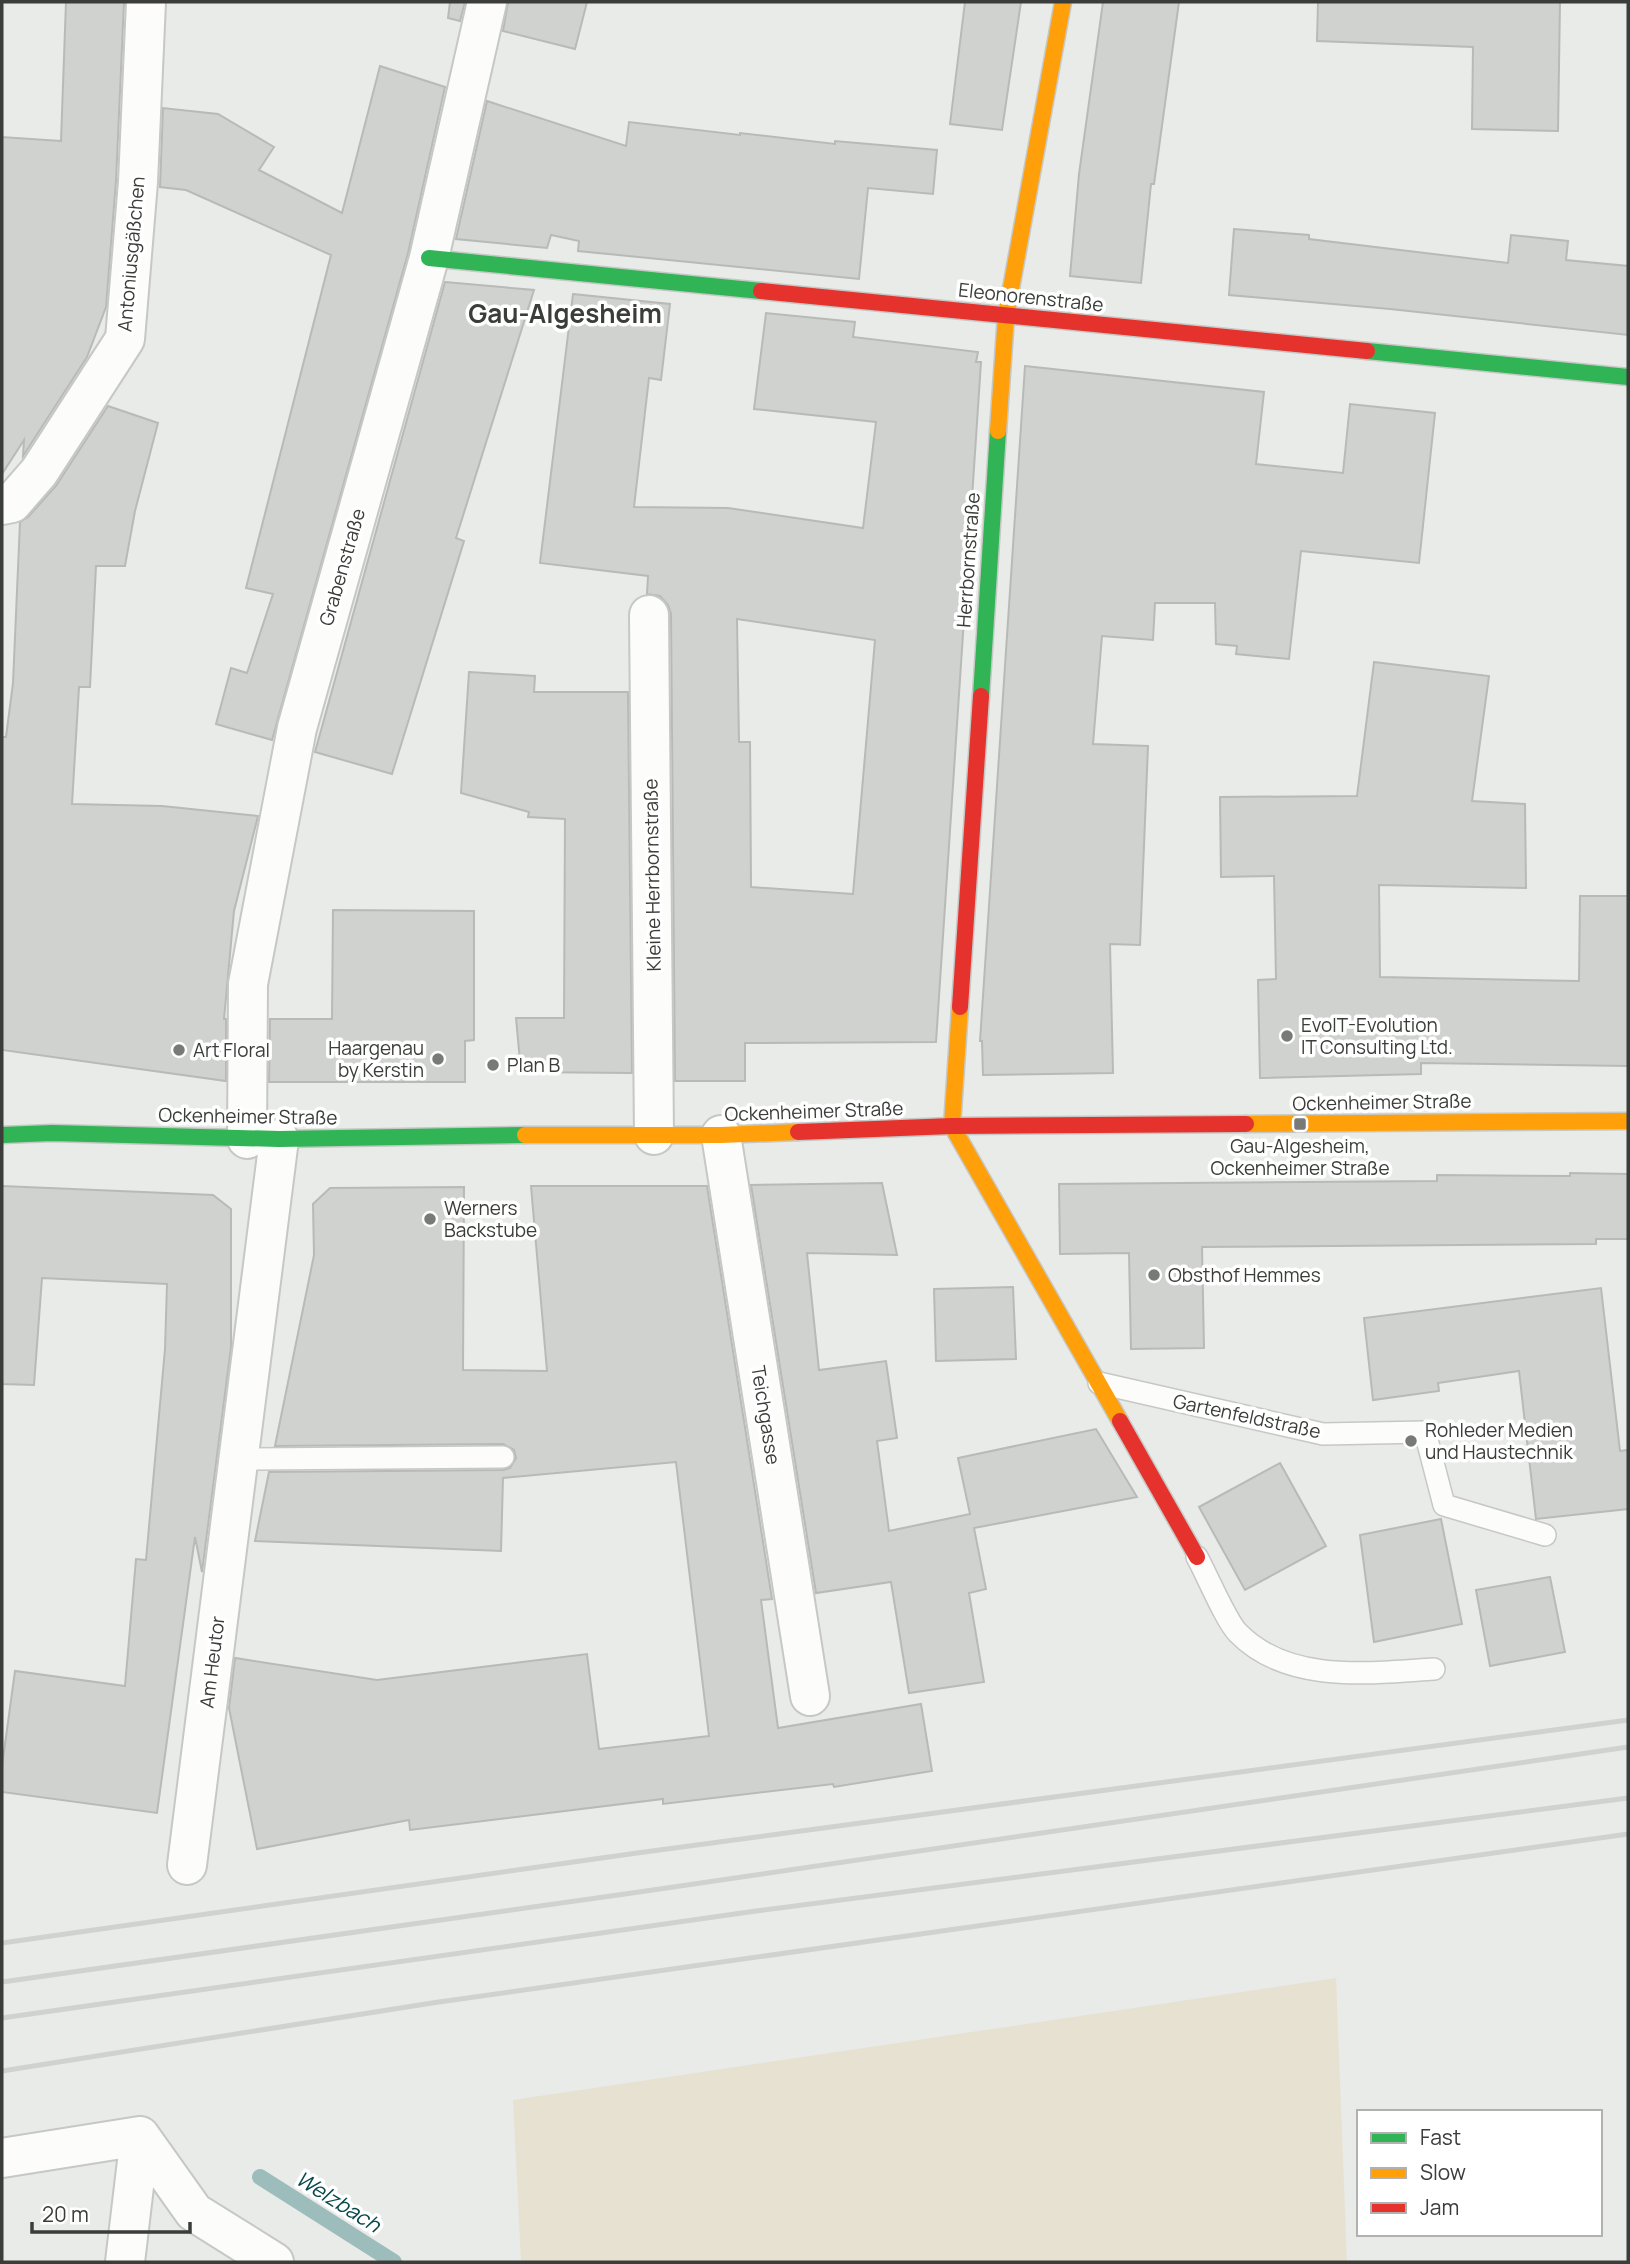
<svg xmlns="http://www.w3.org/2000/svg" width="1630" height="2264" viewBox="0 0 1630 2264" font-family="Manrope,sans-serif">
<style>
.green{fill:#e7e1d2}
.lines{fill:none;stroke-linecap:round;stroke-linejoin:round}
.stream{stroke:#9dbcbc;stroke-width:16}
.building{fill:#cfd2cf;stroke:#b8bab8;stroke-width:2;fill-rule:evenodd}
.lane-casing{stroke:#c6c8c5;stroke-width:24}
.street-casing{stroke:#c6c8c5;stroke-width:42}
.fast-casing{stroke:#c6c8c5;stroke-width:19}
.slow-casing{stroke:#c6c8c5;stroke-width:19}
.jam-casing{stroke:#c6c8c5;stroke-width:19}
.lane{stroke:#fcfcfb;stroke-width:21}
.street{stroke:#fcfcfb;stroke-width:38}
.fast{stroke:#30b455;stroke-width:16}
.slow{stroke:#ff9f0a;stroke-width:16}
.jam{stroke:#e5322d;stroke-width:16}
.rail{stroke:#d0d2d0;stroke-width:5}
.poi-dot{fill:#787a77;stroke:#fff;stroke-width:2.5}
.labels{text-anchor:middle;stroke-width:7;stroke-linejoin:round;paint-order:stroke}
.street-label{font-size:19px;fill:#3b3d3a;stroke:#fff}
.poi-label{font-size:19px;fill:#3b3d3a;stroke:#fff;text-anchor:start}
.water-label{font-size:21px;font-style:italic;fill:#06494c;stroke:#fff}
.district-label{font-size:26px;font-weight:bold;fill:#3b3d3a;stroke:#fff}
</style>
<rect width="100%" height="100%" fill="#e8ebe7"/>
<path class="green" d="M1336,1978L1347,2262H521L513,2100Z"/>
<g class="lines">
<path class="stream" d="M260,2177L394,2262"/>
</g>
<path class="building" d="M66,2H124L116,181L106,307L87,357L23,456L24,440L2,474V137L61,141Z
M450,2H465L460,21L448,18Z
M508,2H587L575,49L503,31Z
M965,2H1021L1002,130L950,124Z
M1103,2H1179L1154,184H1151L1141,283L1070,276L1079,174Z
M1318,2H1560L1558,131L1472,129L1473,47L1317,41Z
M380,66L445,87L408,253L272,740L216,724L231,668L247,673L273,594L246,588L331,255L186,190L160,187L163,108L218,114L274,147L259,170L342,213Z
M487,101L626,146L629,122L740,135V133L835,144V141L937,150L933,194L868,188L859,279L578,251L579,241L551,235L547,248L456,239Z
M1234,229L1309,235V239L1508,263L1511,235L1568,241L1566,260L1628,266V335L1390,309L1229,295Z
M445,282L534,290L456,538L464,541L392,774L315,752Z
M573,294L670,304L661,380L649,378L634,507L728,508L863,528L876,422L754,409L766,313L855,322L853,337L978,352L976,362H981L936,1042L745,1043V1081H675L671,614L668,605L660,596L647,594L648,576L540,563ZM737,619L875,640L853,894L751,887L750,742H739Z
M1025,366L1264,392L1256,464L1343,473L1350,404L1435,413L1419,563L1301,551L1289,659L1236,654L1237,646L1216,644L1215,603H1155L1153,640L1102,636L1093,744L1148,746L1140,945L1110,944L1113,1073L983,1075L982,1041H980Z
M108,406L158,423L135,511L125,566H96L90,687H79L72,804L162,806L258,816L234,911L224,1019H226V1081L2,1050V737H6L13,683L20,522L28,517L56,486Z
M1374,662L1489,676L1472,801L1525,804L1526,888L1379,885L1380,977L1579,981L1580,896H1628V1066L1421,1063V1074L1260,1078L1258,980L1276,979L1274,876L1221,877L1220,797L1357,796Z
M469,672L535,676L534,692H628L632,1073L521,1072L516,1018H564L565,819L528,817L529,812L461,793Z
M333,910L474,911V1040L465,1041V1082H269L270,1019H332Z
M1570,1173L1628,1174V1239H1596V1244L1202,1247L1204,1348L1131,1349L1129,1253L1060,1254L1059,1184L1437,1181V1175L1570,1176Z
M882,1183L897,1255L807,1253L819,1370L886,1361L897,1438L877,1441L889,1531L970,1514L958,1458L1096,1429L1137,1497L974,1528L986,1589L969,1593L984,1682L909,1693L891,1582L816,1593L751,1185Z
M2,1186L213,1195L231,1209V1347L202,1572L195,1537L157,1813L2,1792V1766L15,1671L125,1686L136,1559L146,1560L165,1349L167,1284L42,1278L34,1385L2,1384Z
M531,1186H707L772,1599L761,1600L778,1728L921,1704L932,1771L834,1787L833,1784L663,1804V1799L410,1830L409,1820L257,1849L229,1708L235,1658L377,1680L587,1654L599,1749L709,1736L676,1462L503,1478L501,1551L255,1541L269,1472L503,1470L510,1468L516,1458L514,1450L503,1444L275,1446L314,1255L313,1204L330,1188L464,1187L463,1370L547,1371Z
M1013,1287L1016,1359L936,1361L934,1289Z
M1601,1288L1620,1451L1628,1450V1509L1536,1519L1519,1371L1438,1383L1439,1391L1373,1400L1364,1318Z
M1280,1463L1326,1546L1245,1590L1199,1507Z
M1441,1519L1462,1624L1374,1642L1360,1535Z
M1550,1577L1565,1652L1490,1666L1476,1590Z"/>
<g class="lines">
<defs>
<path id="lane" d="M1099,1383L1323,1434L1425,1432L1444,1505L1545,1535
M238,1459L503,1457
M1197,1557C1207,1575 1226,1621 1238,1633C1288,1684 1369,1673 1434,1669"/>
<path id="street" d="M2,505L12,503L39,472L125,339L138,182L146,2
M649,615L654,1135
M721,1135L810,1696
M247,1139L248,984L297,728L429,258L487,2
M187,1865L279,1139
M140,2136L194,2212L274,2262
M2,2158L140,2136
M125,2262L140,2136"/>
<path id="fast" d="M429,258L761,291
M1367,351L1628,377
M981,696L998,431
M2,1135L52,1133L279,1139L525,1135"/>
<path id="slow" d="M998,431L1006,316L1063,2
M960,1007L952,1126L1120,1421
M1246,1124L1628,1121
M525,1135H721L798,1132"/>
<path id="jam" d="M761,291L1367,351
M960,1007L981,696
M798,1132L952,1126L1246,1124
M1120,1421L1197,1557"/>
</defs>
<use href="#lane" class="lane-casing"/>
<use href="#street" class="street-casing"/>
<use href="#fast" class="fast-casing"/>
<use href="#slow" class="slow-casing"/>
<use href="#jam" class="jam-casing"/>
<use href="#lane" class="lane"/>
<use href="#street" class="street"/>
<use href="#fast" class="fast"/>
<use href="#slow" class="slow"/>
<use href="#jam" class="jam"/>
<path class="rail" d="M2,1943L637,1853L1628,1720
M2,1982L639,1892L1628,1747
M2,2018L756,1911L1628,1798
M2,2071L432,2003L1628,1834"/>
</g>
<g class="poi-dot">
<circle cx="1287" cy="1036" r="7"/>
<circle cx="179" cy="1050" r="7"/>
<circle cx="438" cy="1059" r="7"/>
<circle cx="493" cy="1065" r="7"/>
<rect x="1293" y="1117" width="14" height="14" rx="3.5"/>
<circle cx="430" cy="1219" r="7"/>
<circle cx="1154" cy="1275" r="7"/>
<circle cx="1411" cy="1441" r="7"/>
</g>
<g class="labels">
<g class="street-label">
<text transform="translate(131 254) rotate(-85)" y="7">Antoniusgäßchen</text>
<text transform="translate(1031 297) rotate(6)" y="7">Eleonorenstraße</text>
<text transform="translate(968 560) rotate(-86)" y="7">Herrbornstraße</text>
<text transform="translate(342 567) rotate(-74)" y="7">Grabenstraße</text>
<text transform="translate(652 875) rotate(-91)" y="7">Kleine Herrbornstraße</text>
<text transform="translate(1382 1102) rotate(-1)" y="7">Ockenheimer Straße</text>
<text transform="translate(814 1111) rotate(-2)" y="7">Ockenheimer Straße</text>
<text transform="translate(248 1116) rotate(1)" y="7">Ockenheimer Straße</text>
<text transform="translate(766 1415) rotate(81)" y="7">Teichgasse</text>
<text transform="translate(1247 1416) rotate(12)" y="7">Gartenfeldstraße</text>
<text transform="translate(212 1662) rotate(-83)" y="7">Am Heutor</text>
</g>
<g class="poi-label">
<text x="1301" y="1032">EvoIT-Evolution<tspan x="1301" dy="22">IT Consulting Ltd.</tspan></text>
<text x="424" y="1055" text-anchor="end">Haargenau<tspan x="424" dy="22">by Kerstin</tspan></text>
<text x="193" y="1057">Art Floral</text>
<text x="507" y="1072">Plan B</text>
<text x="1300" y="1153" text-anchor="middle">Gau-Algesheim,<tspan x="1300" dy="22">Ockenheimer Straße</tspan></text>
<text x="444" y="1215">Werners<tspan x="444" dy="22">Backstube</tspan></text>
<text x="1168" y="1282">Obsthof Hemmes</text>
<text x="1425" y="1437">Rohleder Medien<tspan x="1425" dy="22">und Haustechnik</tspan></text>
</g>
<g class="water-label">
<text transform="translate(338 2202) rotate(32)" y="7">Welzbach</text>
</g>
<g class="district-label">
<text x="565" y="323">Gau-Algesheim</text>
</g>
</g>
<rect width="1630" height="2264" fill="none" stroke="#3b3d3a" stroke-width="7"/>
<rect x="1357" y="2110" width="245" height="126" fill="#ffffff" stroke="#b1b1b0" stroke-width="2"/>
<rect x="1371" y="2133" width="35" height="10" fill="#30b455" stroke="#b1b1b0" stroke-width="2"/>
<text x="1420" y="2145" font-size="21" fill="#3b3d3a">Fast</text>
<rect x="1371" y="2168" width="35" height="10" fill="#ff9f0a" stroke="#b1b1b0" stroke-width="2"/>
<text x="1420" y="2180" font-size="21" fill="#3b3d3a">Slow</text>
<rect x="1371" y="2203" width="35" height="10" fill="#e5322d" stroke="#b1b1b0" stroke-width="2"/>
<text x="1420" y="2215" font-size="21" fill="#3b3d3a">Jam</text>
<path d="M32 2222v10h158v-10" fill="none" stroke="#3b3d3a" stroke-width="3.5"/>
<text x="42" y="2222" font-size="21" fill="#3b3d3a" stroke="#ffffff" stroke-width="5" paint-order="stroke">20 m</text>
</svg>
